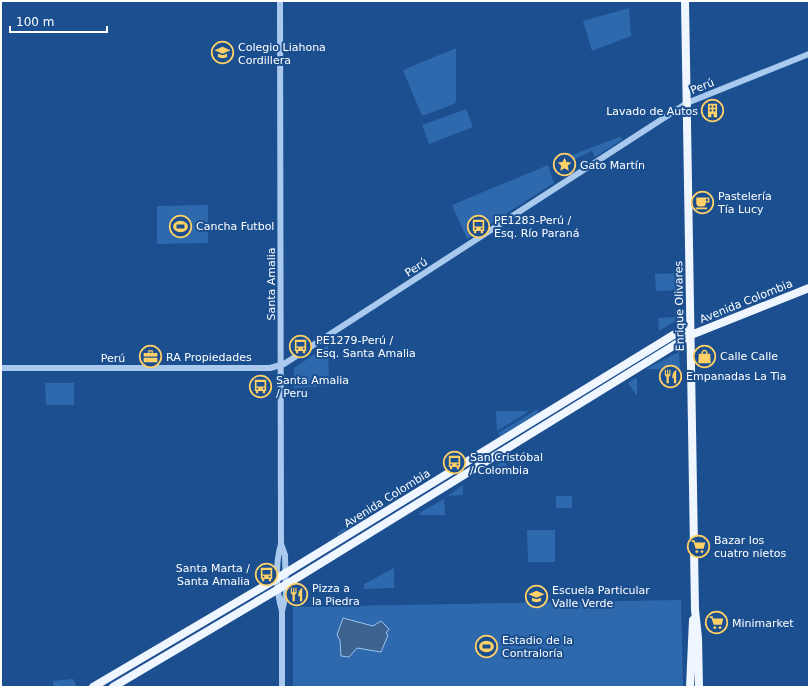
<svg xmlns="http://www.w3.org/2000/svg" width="810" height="688" viewBox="0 0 810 688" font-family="'DejaVu Sans',sans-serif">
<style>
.green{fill:#2e69ad}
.water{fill:#3c6290;stroke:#9cc4f0}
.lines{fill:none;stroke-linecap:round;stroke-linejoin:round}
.minor{stroke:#a9c9ee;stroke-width:6}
.major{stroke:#f0f6ff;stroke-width:8}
.labels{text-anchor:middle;stroke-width:4;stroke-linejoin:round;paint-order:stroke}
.poi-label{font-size:11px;fill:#fff;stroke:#1b4f8f;text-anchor:start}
.street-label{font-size:11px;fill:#fff;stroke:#1b4f8f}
</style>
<rect width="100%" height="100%" fill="#1b4f8f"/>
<path class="green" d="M629,8L631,36L592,51L583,21Z
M456,48V102L454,104L422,116L403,70Z
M466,109L473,127L429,144L422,125Z
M619,137L622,138V140L595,157L592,151L567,163L565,158Z
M548,165L554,183L467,239L452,205Z
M208,205V243L157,244V206Z
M679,273V290L656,291L655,274Z
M737,308L736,312L715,320L714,318Z
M678,317V319L659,331L658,318Z
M328,345L329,386L294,388V368Z
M679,352L680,369H646Z
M635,378L637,379V396L628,383Z
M45,383H74V405H46Z
M538,409V413L500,436L498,433Z
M496,411H527L528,412L497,431Z
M504,461L513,475H498L489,470Z
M463,485V495L448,496Z
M556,496H572V508H556Z
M444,499L445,515H419L421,512Z
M364,516V519L338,535L337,533Z
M527,530H555V562H528Z
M394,568V588L364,589V584Z
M681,600L683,687H293V607Z
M73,679L77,687H53V681Z"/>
<path class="water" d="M343,618L373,626L381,621L389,629L386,633L388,635L381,652L357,648L349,657L341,656L340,640L337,635Z"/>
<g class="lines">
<path class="minor" d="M280,1L281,544C275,564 276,590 282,611
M1,368H270L284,364L687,103L809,54
M281,544L285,555L286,594L282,611V687"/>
<path class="major" d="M685,1L695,610L698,638L699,687
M93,687L271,582L675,334L685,332L691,335
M113,687L292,581L691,335L809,288
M690,687L693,620"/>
</g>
<defs>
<symbol id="school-ring" viewBox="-11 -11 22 22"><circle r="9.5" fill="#1b4f8f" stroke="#ffd166" stroke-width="1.5"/><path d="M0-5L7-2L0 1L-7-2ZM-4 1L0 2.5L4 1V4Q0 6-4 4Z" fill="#ffd166"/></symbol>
<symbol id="building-ring" viewBox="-11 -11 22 22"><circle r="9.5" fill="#1b4f8f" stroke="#ffd166" stroke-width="1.5"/><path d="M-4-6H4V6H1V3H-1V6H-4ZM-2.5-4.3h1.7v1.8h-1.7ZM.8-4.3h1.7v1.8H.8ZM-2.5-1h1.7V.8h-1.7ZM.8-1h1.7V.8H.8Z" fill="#ffd166"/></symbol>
<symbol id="sight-ring" viewBox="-11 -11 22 22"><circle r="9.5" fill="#1b4f8f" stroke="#ffd166" stroke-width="1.5"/><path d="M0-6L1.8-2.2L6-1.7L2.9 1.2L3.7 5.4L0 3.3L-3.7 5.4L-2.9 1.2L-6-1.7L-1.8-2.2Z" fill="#ffd166"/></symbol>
<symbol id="cafe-ring" viewBox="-11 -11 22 22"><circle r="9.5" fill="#1b4f8f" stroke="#ffd166" stroke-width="1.5"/><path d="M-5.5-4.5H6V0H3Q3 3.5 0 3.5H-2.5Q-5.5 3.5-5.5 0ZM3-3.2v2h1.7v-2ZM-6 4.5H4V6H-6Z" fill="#ffd166"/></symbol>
<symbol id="stadium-ring" viewBox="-11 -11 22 22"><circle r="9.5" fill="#1b4f8f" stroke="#ffd166" stroke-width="1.5"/><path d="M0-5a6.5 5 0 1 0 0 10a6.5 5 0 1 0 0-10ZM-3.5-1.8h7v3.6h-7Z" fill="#ffd166"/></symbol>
<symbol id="bus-ring" viewBox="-11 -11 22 22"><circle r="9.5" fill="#1b4f8f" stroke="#ffd166" stroke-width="1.5"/><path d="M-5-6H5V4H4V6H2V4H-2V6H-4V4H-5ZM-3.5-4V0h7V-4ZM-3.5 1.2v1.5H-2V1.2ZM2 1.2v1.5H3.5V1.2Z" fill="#ffd166"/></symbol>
<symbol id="shop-ring" viewBox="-11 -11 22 22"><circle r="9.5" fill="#1b4f8f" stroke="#ffd166" stroke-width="1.5"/><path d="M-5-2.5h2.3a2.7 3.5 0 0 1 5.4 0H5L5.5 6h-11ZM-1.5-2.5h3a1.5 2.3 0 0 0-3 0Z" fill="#ffd166"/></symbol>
<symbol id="office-ring" viewBox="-11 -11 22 22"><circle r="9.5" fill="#1b4f8f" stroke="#ffd166" stroke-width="1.5"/><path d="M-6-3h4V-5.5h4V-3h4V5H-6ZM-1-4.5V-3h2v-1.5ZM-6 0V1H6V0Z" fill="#ffd166"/></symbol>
<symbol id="restaurant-ring" viewBox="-11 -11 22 22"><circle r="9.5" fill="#1b4f8f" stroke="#ffd166" stroke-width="1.5"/><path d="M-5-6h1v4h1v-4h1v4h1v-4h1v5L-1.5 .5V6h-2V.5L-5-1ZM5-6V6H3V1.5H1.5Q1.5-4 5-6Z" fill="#ffd166"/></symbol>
<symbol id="supermarket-ring" viewBox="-11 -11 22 22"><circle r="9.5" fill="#1b4f8f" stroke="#ffd166" stroke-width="1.5"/><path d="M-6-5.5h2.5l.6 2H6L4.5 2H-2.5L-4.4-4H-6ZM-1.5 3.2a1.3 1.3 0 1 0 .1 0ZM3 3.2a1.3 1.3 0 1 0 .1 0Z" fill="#ffd166"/></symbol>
</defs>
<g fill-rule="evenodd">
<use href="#school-ring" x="210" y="40" width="25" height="25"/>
<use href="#building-ring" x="700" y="98" width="25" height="25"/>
<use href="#sight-ring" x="552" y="152" width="25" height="25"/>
<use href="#cafe-ring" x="690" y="190" width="25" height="25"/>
<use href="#stadium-ring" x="168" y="214" width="25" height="25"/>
<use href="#bus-ring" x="466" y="214" width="25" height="25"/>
<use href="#bus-ring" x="288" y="334" width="25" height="25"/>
<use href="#shop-ring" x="692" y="344" width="25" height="25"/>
<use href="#office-ring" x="138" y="344" width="25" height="25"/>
<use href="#restaurant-ring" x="658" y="364" width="25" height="25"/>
<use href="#bus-ring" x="248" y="374" width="25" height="25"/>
<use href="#bus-ring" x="442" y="450" width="25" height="25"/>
<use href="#supermarket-ring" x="686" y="534" width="25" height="25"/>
<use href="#bus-ring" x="254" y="562" width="25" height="25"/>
<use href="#restaurant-ring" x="284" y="582" width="25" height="25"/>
<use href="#school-ring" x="524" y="584" width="25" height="25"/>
<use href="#supermarket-ring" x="704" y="610" width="25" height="25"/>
<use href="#stadium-ring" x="474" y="634" width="25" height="25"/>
</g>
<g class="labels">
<g class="poi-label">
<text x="238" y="51">Colegio Liahona<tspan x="238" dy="13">Cordillera</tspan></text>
<text x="698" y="115" text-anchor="end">Lavado de Autos</text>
<text x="580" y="169">Gato Martín</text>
<text x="718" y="200">Pastelería<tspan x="718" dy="13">Tía Lucy</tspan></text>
<text x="494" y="224">PE1283-Perú /<tspan x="494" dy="13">Esq. Río Paraná</tspan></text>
<text x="196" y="230">Cancha Futbol</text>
<text x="316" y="344">PE1279-Perú /<tspan x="316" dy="13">Esq. Santa Amalia</tspan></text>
<text x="720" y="360">Calle Calle</text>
<text x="166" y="361">RA Propiedades</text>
<text x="686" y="380">Empanadas La Tia</text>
<text x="276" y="384">Santa Amalia<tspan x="276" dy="13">/ Peru</tspan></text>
<text x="470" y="461">San Cristóbal<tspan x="470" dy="13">/ Colombia</tspan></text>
<text x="714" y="544">Bazar los<tspan x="714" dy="13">cuatro nietos</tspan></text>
<text x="250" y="572" text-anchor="end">Santa Marta /<tspan x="250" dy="13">Santa Amalia</tspan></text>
<text x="312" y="592">Pizza a<tspan x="312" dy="13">la Piedra</tspan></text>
<text x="552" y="594">Escuela Particular<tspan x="552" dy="13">Valle Verde</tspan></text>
<text x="732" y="627">Minimarket</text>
<text x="502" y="644">Estadio de la<tspan x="502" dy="13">Contraloría</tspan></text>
</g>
<g class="street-label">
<text transform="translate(702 86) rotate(-22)" y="4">Perú</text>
<text transform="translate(416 267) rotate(-33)" y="4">Perú</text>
<text transform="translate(271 284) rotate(-90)" y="4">Santa Amalia</text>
<text transform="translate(746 301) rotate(-22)" y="4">Avenida Colombia</text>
<text transform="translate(679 306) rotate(-91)" y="4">Enrique Olivares</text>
<text x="113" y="362">Perú</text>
<text transform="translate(387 498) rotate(-32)" y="4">Avenida Colombia</text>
</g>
</g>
<rect width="810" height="688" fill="none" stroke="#ffffff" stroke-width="4"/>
<path d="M10 26v6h97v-6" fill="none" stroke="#ffffff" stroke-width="2"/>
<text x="16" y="26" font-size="12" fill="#ffffff" stroke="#1b4f8f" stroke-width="3" paint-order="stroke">100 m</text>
</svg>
